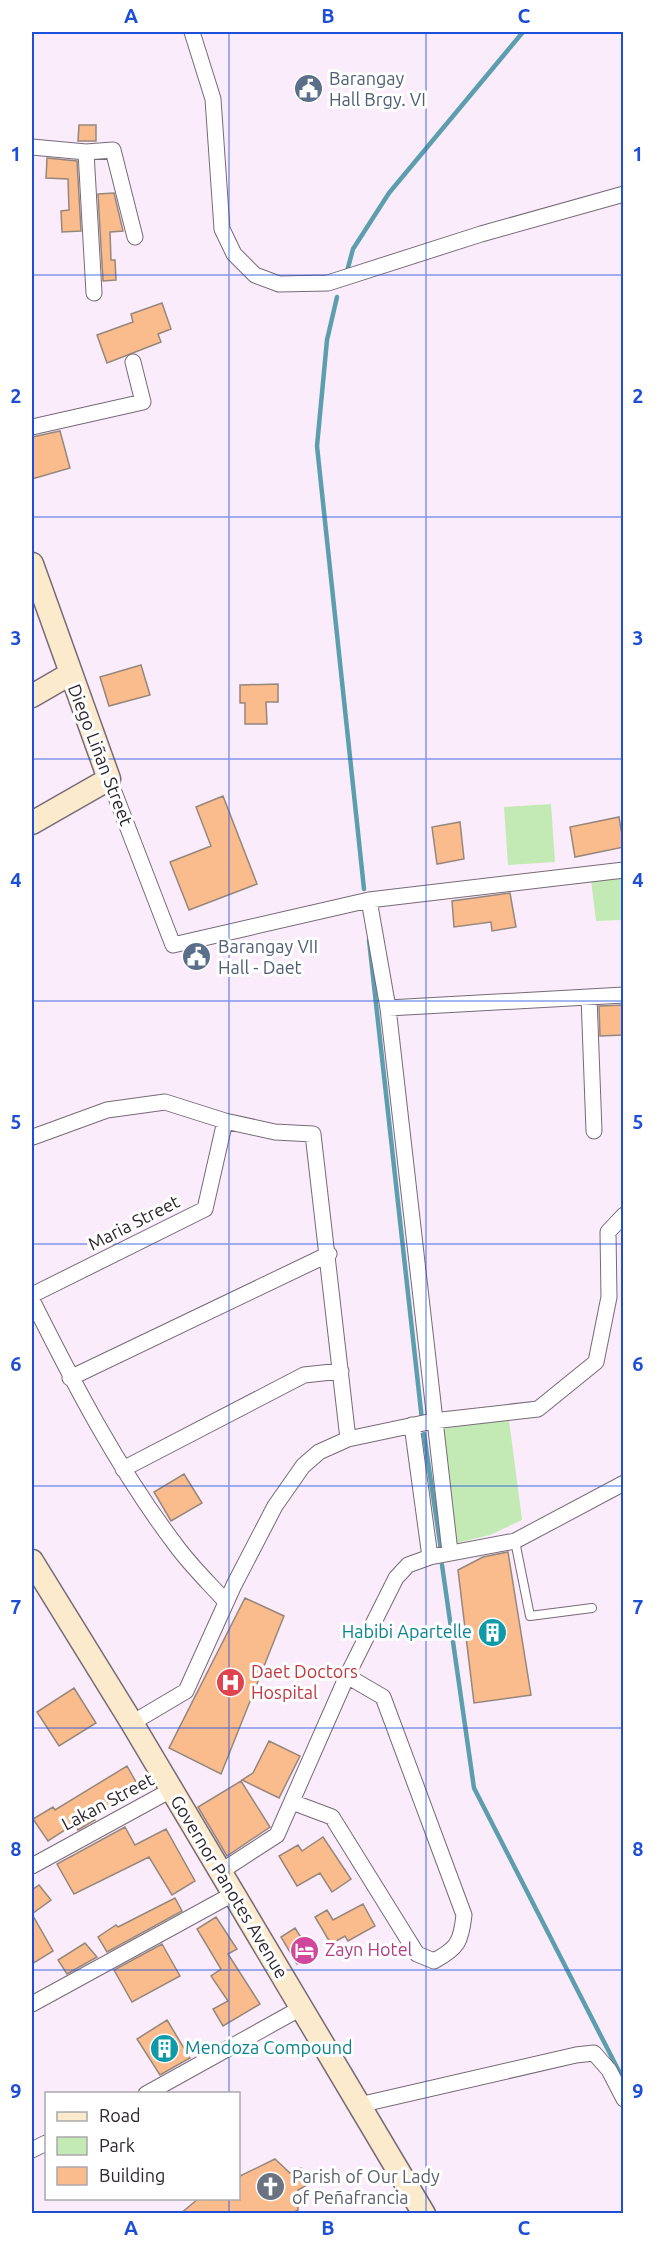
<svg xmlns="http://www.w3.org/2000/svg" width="655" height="2245" viewBox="0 0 655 2245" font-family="Ubuntu,sans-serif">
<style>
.green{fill:#c3eab4}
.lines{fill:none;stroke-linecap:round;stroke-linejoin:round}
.stream{stroke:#5c9eae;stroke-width:4.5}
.building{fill:#fabc8d;stroke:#96877c;stroke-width:1.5}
.lane-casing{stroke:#776a77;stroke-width:10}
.street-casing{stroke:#776a77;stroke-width:17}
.secondary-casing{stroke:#776a77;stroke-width:25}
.lane{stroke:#fff;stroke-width:8}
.street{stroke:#fff;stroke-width:15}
.secondary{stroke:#fbebcc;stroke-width:22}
.grid{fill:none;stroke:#1d4ed8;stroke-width:1.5;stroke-opacity:0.55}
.labels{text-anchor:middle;stroke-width:6;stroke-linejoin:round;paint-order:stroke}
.service-label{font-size:18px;fill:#4e5e75;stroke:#fff;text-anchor:start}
.street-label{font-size:18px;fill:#2c262c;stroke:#fff}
.culture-label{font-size:18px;fill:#0d838f;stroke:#fff;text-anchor:end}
.health-label{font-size:18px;fill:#be3a42;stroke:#fff;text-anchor:start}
.hotel-label{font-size:18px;fill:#b23c85;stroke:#fff;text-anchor:start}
.worship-label{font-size:18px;fill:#5b616d;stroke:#fff;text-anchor:start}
.neatline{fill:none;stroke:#1d4ed8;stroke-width:2}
.grid-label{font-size:20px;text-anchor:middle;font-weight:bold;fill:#1d4ed8}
</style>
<rect width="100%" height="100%" fill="#fbecfb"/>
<path class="green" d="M551,804L555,862L508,865L504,807Z
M623,876V933L621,920L596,921L591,880Z
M509,1420L522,1520L490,1535L457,1543L440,1429Z"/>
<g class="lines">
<path class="stream" d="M346,275L353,249L389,193L523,32
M337,297L327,340L317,446L364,889
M369,940L422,1420
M424,1434L441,1550
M442,1565L474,1788L624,2081"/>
</g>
<path class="building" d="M79,125H96V141H78Z
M47,158L77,161L81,231L62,232L61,211L69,210L68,179L46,178Z
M114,193L123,231L110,232L111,260H115L116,280L103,281L98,194Z
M162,303L171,329L158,334L161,342L107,363L97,335L133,322L131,314Z
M60,431L70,468L32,479V437Z
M141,665L150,695L109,706L100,677Z
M278,684V702H266L267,724H245V703H240V685Z
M223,796L257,884L189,910L170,862L211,846L196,807Z
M619,817L624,847L575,857L570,827Z
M460,822L464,859L437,864L432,827Z
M510,893L516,927L492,931L491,922L454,927L452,901Z
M624,1005V1035L600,1036L599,1006Z
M184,1474L202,1503L171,1521L154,1492Z
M508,1552L531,1695L474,1703L458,1570L483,1557Z
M245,1598L284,1616L221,1774L169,1748Z
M74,1688L96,1723L59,1746L37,1712Z
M269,1741L300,1756L279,1798L242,1780L253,1773Z
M127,1766L140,1789L93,1817L95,1820L78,1830L74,1824L48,1841L33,1819L53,1807L55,1810Z
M241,1781L270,1827L227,1856L198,1807Z
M125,1827L135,1845L166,1829L195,1881L172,1895L149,1857L74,1894L57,1864Z
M323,1837L351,1879L332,1892L320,1873L297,1886L279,1856L298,1845L302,1851Z
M39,1885L51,1900L32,1914L53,1951L32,1964V1890Z
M175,1898L182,1911L107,1952L98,1937L116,1925L118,1927Z
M363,1904L375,1926L348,1941L345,1936L331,1944L315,1917L327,1910L333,1920Z
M216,1917L237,1949L228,1954L260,2004L223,2026L213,2009L228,2001L211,1976L221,1969L197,1929Z
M295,1928L312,1955L297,1964L281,1937Z
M85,1943L97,1957L67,1974L58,1960Z
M162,1944L180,1976L132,2002L114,1970Z
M167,2020L190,2058L160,2075L137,2039Z
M275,2159L290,2173L301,2168L309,2184L298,2190V2210L291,2214H180L198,2199H238V2177Z"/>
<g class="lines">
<defs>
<path id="lane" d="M515,1541L530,1616L592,1608"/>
<path id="street" d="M192,32L213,99L222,229L234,254L255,275L279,284L328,283L481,234L624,194
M32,147L86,152L113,150L135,237
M86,152L94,293
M32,427L143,402L133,362
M109,779L173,945L369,900L624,870
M369,900L388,1008L450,1552
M589,997L594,1131
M388,1008L624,995
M33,1137L107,1110L165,1102L225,1121L275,1132L313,1134L348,1439
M32,1295L205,1209L225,1121
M32,1300C74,1384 118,1469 175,1544C190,1565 209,1583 226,1602
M70,1378L329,1254
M412,1425L430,1557
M123,1469L304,1375L341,1371
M132,1723L186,1691L234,1585L275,1506L303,1466L319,1452L348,1439L433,1421L538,1409L596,1362L609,1297L608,1232L624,1215
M292,1802L332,1817L417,1954L434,1961C458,1948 461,1942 464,1915L383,1697L347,1676
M32,1866L171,1790
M220,1872L277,1835L347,1676L396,1578L408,1565L430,1557L515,1541L624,1483
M32,2004L233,1894
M146,2094L301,2008
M359,2105L576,2055L594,2053L609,2070L624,2099
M32,2150L46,2143"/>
<path id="secondary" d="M32,564L109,779L32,823
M32,696L70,674
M32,1561L132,1723L424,2214"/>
</defs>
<use href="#lane" class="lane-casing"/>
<use href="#street" class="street-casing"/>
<use href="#secondary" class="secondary-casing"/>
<use href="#lane" class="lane"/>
<use href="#street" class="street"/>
<use href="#secondary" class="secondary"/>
</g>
<path class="grid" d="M229,32V2094M426,32V2214M32,275H624M32,517H624M32,759H624M32,1001H624M32,1244H624M32,1486H624M32,1728H624M32,1970H624M229,2198V2214"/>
<defs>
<symbol id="civic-disc" viewBox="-11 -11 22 22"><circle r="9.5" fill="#5c6f8a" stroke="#fff"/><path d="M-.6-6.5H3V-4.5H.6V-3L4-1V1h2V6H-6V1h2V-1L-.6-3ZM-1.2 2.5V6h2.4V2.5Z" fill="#fff"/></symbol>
<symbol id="building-disc" viewBox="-11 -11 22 22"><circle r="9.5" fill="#0f9aa8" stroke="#fff"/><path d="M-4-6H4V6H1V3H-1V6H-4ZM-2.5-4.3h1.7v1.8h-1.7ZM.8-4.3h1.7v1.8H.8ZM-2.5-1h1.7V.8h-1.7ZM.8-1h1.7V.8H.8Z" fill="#fff"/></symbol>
<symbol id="hospital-disc" viewBox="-11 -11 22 22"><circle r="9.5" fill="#e0444e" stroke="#fff"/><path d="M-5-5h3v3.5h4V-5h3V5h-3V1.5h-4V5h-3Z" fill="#fff"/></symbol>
<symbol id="hotel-disc" viewBox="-11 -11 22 22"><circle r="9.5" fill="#d1479c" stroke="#fff"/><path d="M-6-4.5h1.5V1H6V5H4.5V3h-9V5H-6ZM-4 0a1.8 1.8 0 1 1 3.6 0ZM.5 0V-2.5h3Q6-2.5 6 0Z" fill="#fff"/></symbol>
<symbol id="church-disc" viewBox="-11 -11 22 22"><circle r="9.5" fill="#6b7280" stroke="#fff"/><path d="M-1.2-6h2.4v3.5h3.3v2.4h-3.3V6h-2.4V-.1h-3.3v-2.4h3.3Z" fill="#fff"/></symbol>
</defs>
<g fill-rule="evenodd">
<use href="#civic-disc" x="292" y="72" width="33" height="33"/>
<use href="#civic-disc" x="180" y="940" width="33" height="33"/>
<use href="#building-disc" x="476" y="1616" width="33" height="33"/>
<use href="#hospital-disc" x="214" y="1666" width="33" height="33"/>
<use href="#hotel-disc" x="288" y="1934" width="33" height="33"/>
<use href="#building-disc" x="148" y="2032" width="33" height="33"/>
<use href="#church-disc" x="254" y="2170" width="33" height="33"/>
</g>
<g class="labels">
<g class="service-label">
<text x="329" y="85">Barangay<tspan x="329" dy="21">Hall Brgy. VI</tspan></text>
<text x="218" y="953">Barangay VII<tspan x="218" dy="21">Hall - Daet</tspan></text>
</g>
<g class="street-label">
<text transform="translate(100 755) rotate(69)" y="6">Diego Liñan Street</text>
<text transform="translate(134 1223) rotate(-27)" y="6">Maria Street</text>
<text transform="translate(108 1802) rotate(-28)" y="6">Lakan Street</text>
<text transform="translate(229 1887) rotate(59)" y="6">Governor Panotes Avenue</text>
</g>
<g class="culture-label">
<text x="472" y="1638">Habibi Apartelle</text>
<text x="185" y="2054" text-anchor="start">Mendoza Compound</text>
</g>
<g class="health-label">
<text x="251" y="1678">Daet Doctors<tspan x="251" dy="21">Hospital</tspan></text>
</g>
<g class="hotel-label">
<text x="325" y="1956">Zayn Hotel</text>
</g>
<g class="worship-label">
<text x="292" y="2183">Parish of Our Lady<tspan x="292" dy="21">of Peñafrancia</tspan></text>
</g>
</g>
<rect width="655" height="2245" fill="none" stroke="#ffffff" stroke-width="66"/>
<rect x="45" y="2092" width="195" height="108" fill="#ffffff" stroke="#aba8ab" stroke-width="1.5"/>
<rect x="57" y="2112" width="30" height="9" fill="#fbebcc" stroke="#aba8ab" stroke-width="1.5"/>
<text x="99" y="2122" font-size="18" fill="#2c262c">Road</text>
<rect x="57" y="2137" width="30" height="18" fill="#c3eab4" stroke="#aba8ab" stroke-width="1.5"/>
<text x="99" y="2152" font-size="18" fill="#2c262c">Park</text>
<rect x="57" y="2167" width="30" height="18" fill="#fabc8d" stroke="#aba8ab" stroke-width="1.5"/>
<text x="99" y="2182" font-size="18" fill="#2c262c">Building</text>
<rect x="33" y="33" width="589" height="2179" class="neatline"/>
<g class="grid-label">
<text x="131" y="23">A</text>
<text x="328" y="23">B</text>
<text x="524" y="23">C</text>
<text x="16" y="161">1</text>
<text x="638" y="161">1</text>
<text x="16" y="403">2</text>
<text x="638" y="403">2</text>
<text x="16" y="645">3</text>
<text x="638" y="645">3</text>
<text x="16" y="887">4</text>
<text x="638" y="887">4</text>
<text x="16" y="1129">5</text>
<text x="638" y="1129">5</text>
<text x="16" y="1371">6</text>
<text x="638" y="1371">6</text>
<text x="16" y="1614">7</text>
<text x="638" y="1614">7</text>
<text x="16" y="1856">8</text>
<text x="638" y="1856">8</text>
<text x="16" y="2098">9</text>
<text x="638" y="2098">9</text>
<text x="131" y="2235">A</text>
<text x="328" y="2235">B</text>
<text x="524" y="2235">C</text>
</g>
</svg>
